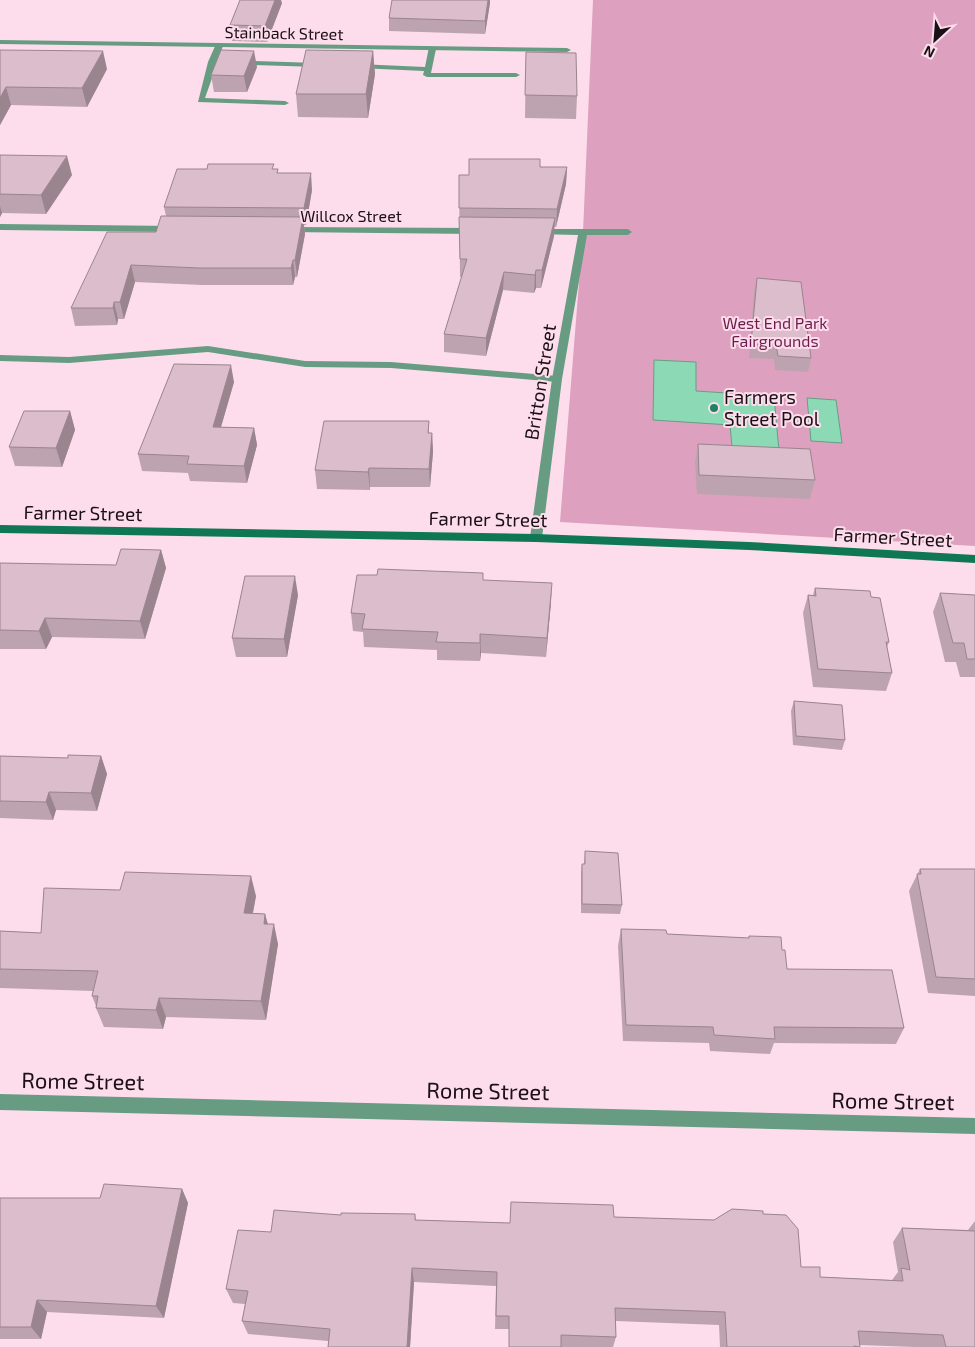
<svg xmlns="http://www.w3.org/2000/svg" width="975" height="1347" viewBox="0 0 975 1347" font-family="'Exo 2',sans-serif">
<style>
.green{fill:#dda1bf}
.water{fill:#8bd9b5;stroke:#699d85}
.lines{fill:none;stroke-linecap:round;stroke-linejoin:round}
.lane{fill:#679c83;fill-rule:evenodd}
.street{fill:#679c83;fill-rule:evenodd}
.secondary{fill:#107754;fill-rule:evenodd}
.wall{fill:#bda3af}
.shaded-wall{fill:#9a848e}
.building{fill:#dcbdcb;stroke:#9a848e}
.poi-dot{fill:#1c845f;stroke:#fdddec;stroke-width:2}
.labels{text-anchor:middle;stroke-width:4;stroke-linejoin:round;paint-order:stroke}
.far-street-label{font-size:16px;fill:#1a1015;stroke:#fdddec}
.far-park-label{font-size:16px;fill:#6b1c4b;stroke:#fdddec}
.street-label{font-size:19px;fill:#1a1015;stroke:#fdddec}
.poi-label{font-size:19px;fill:#1a1015;stroke:#fdddec;text-anchor:start}
.near-street-label{font-size:22px;fill:#1a1015;stroke:#fdddec}
</style>
<rect width="100%" height="100%" fill="#fdddec"/>
<path class="green" d="M593,0H975V546L560,522L583,232Z"/>
<path class="water" d="M654,360L696,362V391L774,396L779,451L732,447L730,425L653,420Z
M807,398L836,400L842,443L811,441Z"/>
<g class="lines">
<path class="lane" d="M216,44L223,46L218,60L318,63L322,65L318,67L217,64L205,98L285,101L289,103L285,105L198,102L208,62Z
M429,47L436,49L431,73H516L520,75L516,77H427L423,75L424,71L358,68L354,66L358,64L425,67Z
M208,346L305,361L391,362L557,376L562,379L557,382L391,368L305,367L208,352L69,363L0,361V355L69,357Z"/>
<path class="street" d="M0,40L567,48L571,50L567,52L0,44Z
M0,224L173,226L177,229L173,232L0,230Z
M288,227L475,228L479,231L475,234L285,232V228Z
M538,229H628L632,232L628,235H587L562,379L542,538L536,542L530,538L552,379L578,235L535,234L534,232Z
M0,1094L975,1118V1134L0,1110Z"/>
<path class="secondary" d="M0,525L536,534L749,542L975,555V563L749,550L536,542L0,533Z"/>
</g>
<path class="wall" d="M282,3L267,42L232,41L230,25Z
M490,3L485,34L389,31V18Z
M0,50L107,69L87,107L11,105L0,125Z
M373,51L375,74L368,118L298,117L296,94Z
M526,52L577,96L576,119L525,118Z
M257,67L247,92H214L211,75Z
M0,155L72,175L46,214L2,213L0,217Z
M540,167H567L566,184L556,227H554V236L541,288H536L534,293L503,290L486,356L444,352V334L462,277H460L459,175H469Z
M274,169L278,173L312,190L306,225H304L305,234L297,277H295L293,285H202L135,282L124,319H118L117,325L75,326L71,308L156,232L166,216L164,207Z
M757,278L811,358L808,372L775,370L774,359L749,358L754,292Z
M234,382L221,427L254,428L257,445L247,483L190,481L188,473L142,471L138,454Z
M70,411L75,430L62,467L15,466L9,447Z
M429,421V433H432L433,452L430,487H370V490L317,489L315,470Z
M698,444L815,480L810,499L697,494L695,463Z
M161,550L166,568L145,639L52,637L46,649H0V563L116,565Z
M483,573V580L551,602L546,657L481,653L480,661L437,660V650L364,647L363,632L353,631L351,613L377,575Z
M815,588L871,597L889,642L887,647L892,673L886,691L813,687L803,613L808,595H813Z
M940,593L975,595V677H960L956,662H945L933,612Z
M298,595L287,657H236L232,638Z
M794,701L845,740L842,750L793,745L791,711Z
M0,756L68,758L101,756L107,774L97,811L56,810L53,820L0,818Z
M585,851L622,905L620,914L581,913V873L582,864H584Z
M920,869H975V996L928,993L909,891Z
M256,896L253,913L265,914L268,924L278,944L266,1020L166,1017L163,1029L104,1027L96,1008V1006L92,996L93,991L0,988V931L41,933Z
M621,929L667,934L748,938L749,936L782,950L787,969L904,1028L896,1044L774,1043L770,1054L710,1051L709,1043L623,1041L618,946Z
M182,1189L188,1203L164,1318L47,1312L41,1339H0V1198H100Z
M415,1214L416,1220L510,1223L614,1217L714,1220L763,1214L801,1267L820,1277L892,1280L898,1272L893,1242L902,1228L968,1230L975,1221V1347H915L859,1345V1347H720L719,1325L616,1321V1337L613,1347H509V1329H495L496,1286L414,1282L410,1347H328V1341L248,1334L242,1321L245,1304L233,1303L226,1289L271,1232L341,1215Z"/>
<path class="shaded-wall" d="M275,0H281L282,3L267,42L265,26Z
M488,0H490V3L485,34V21Z
M103,51L107,69L87,107L82,88Z
M254,51L257,67L247,92L244,76Z
M373,51L375,74L368,118L366,94Z
M6,87L11,105L0,125V98Z
M67,156L72,175L46,214L41,195Z
M567,167L566,184L556,227L557,209Z
M311,173L312,190L306,225L304,208Z
M0,206L2,213L0,217Z
M303,217L305,234L297,277L295,260Z
M555,218L554,236L541,288L542,270Z
M293,260L295,277L293,285L291,268Z
M131,265L135,282L124,319L120,302Z
M536,270V288L534,293L535,275Z
M504,272L503,290L486,356V338Z
M114,302L118,319L117,325L113,308Z
M231,365L234,382L216,444L213,427Z
M70,411L75,430L62,467L56,448Z
M254,428L257,445L247,483L244,466Z
M432,433L433,452L430,487L429,469Z
M369,468L370,487V490L368,472Z
M161,550L166,568L145,639L140,621Z
M295,576L298,595L287,657L284,639Z
M552,583L551,602L546,657L547,638Z
M45,618L52,637L46,649L39,631Z
M480,634L481,653L480,661Z
M101,756L107,774L97,811L91,793Z
M49,792L56,810L53,820L46,802Z
M251,876L256,896L249,933L244,913Z
M265,914L270,934L264,924Z
M274,924L278,944L266,1020L261,1001Z
M159,998L166,1017L163,1029L156,1010Z
M182,1189L188,1203L164,1318L156,1306Z
M412,1268L414,1282L410,1347H407Z
M37,1300L47,1312L41,1339L31,1327Z"/>
<path class="building" d="M240,0H275L265,26L230,25Z
M392,0H488L485,21L389,18Z
M0,50L103,51L82,88L6,87L0,98Z
M221,50L254,51L244,76L211,75Z
M306,50L373,51L366,94H296Z
M526,52L576,53L577,96L525,95Z
M0,155L67,156L41,195L0,194Z
M469,159H540V167H567L557,209L459,208V175H469Z
M208,164H274L272,169H278L277,173H311L304,208L164,207L177,169H207Z
M161,216L303,217L295,260H293L291,268H199L131,265L120,302H114L113,308H71L107,232H156Z
M459,217L555,218L542,270H536L535,275L504,272L486,338L444,334L467,259H460Z
M757,278L801,282L811,358L778,356L776,345L751,344Z
M174,364L231,365L213,427L254,428L244,466L187,464L189,456L138,454Z
M24,411H70L56,448L9,447Z
M324,421H429L428,433H432L429,469L369,468L368,472L315,470Z
M698,444L810,449L815,480L699,475Z
M121,549L161,550L140,621L45,618L39,631L0,630V563L116,565Z
M378,569L483,573V580L552,583L547,638L480,634V643L436,642L438,632L362,629L365,614L351,613L357,575H377Z
M245,576H295L284,639L232,638Z
M815,588L870,591L871,597L880,598L889,642H886L892,673L818,669L808,595L816,596Z
M940,593L975,595V659H967L964,643H953Z
M794,701L842,705L845,740L796,736Z
M68,755L101,756L91,793L49,792L46,802L0,801V756L68,758Z
M585,851L618,853L622,905L582,904V864H585Z
M920,869H975V979L936,977L917,874H921Z
M125,872L251,876L244,913L265,914L264,924H274L261,1001L159,998L156,1010L96,1008L98,996H92L98,971L0,969V931L41,933L44,888L120,890Z
M621,929L666,930L667,934L749,938V936L781,937L782,950H785L787,969L892,970L904,1028L774,1027L775,1039L714,1035L713,1027L626,1025Z
M104,1184L182,1189L156,1306L37,1300L31,1327H0V1198H100Z
M511,1202L613,1205L614,1217L714,1220L732,1209L763,1211V1214L786,1215L798,1229L801,1267H820V1277L903,1281L901,1268L910,1270L902,1228L975,1231V1347H946L943,1335L858,1331L860,1347L854,1346V1347H727L725,1312L615,1308L616,1337L561,1335V1347H509V1316H496L497,1272L412,1268L407,1347H328L330,1329L242,1321L248,1291L226,1289L238,1230L271,1232L274,1210L341,1215V1213L415,1214V1220L510,1223Z"/>
<circle class="poi-dot" cx="714" cy="408" r="5"/>
<g class="labels">
<g class="far-street-label">
<text transform="translate(284 33) rotate(1)" y="6">Stainback Street</text>
<text x="351" y="222">Willcox Street</text>
</g>
<g class="far-park-label">
<text x="775" y="329">West End Park<tspan x="775" dy="18">Fairgrounds</tspan></text>
</g>
<g class="street-label">
<text transform="translate(540 382) rotate(-81)" y="7">Britton Street</text>
<text transform="translate(83 513) rotate(1)" y="7">Farmer Street</text>
<text transform="translate(488 519) rotate(1)" y="7">Farmer Street</text>
<text transform="translate(893 537) rotate(3)" y="7">Farmer Street</text>
</g>
<g class="poi-label">
<text x="724" y="404">Farmers<tspan x="724" dy="22">Street Pool</tspan></text>
</g>
<g class="near-street-label">
<text transform="translate(83 1081) rotate(1)" y="8">Rome Street</text>
<text transform="translate(488 1091) rotate(1)" y="8">Rome Street</text>
<text transform="translate(893 1101) rotate(1)" y="8">Rome Street</text>
</g>
</g>
<g transform="translate(935 40) rotate(206)" stroke="#fdddec" stroke-width="4" paint-order="stroke">
<path d="M0-4L9 19L0 12L-9 19Z" fill="#1a1015"/>
<text y="-8" font-size="14" font-weight="bold" text-anchor="middle" fill="#1a1015">N</text>
</g>
</svg>
